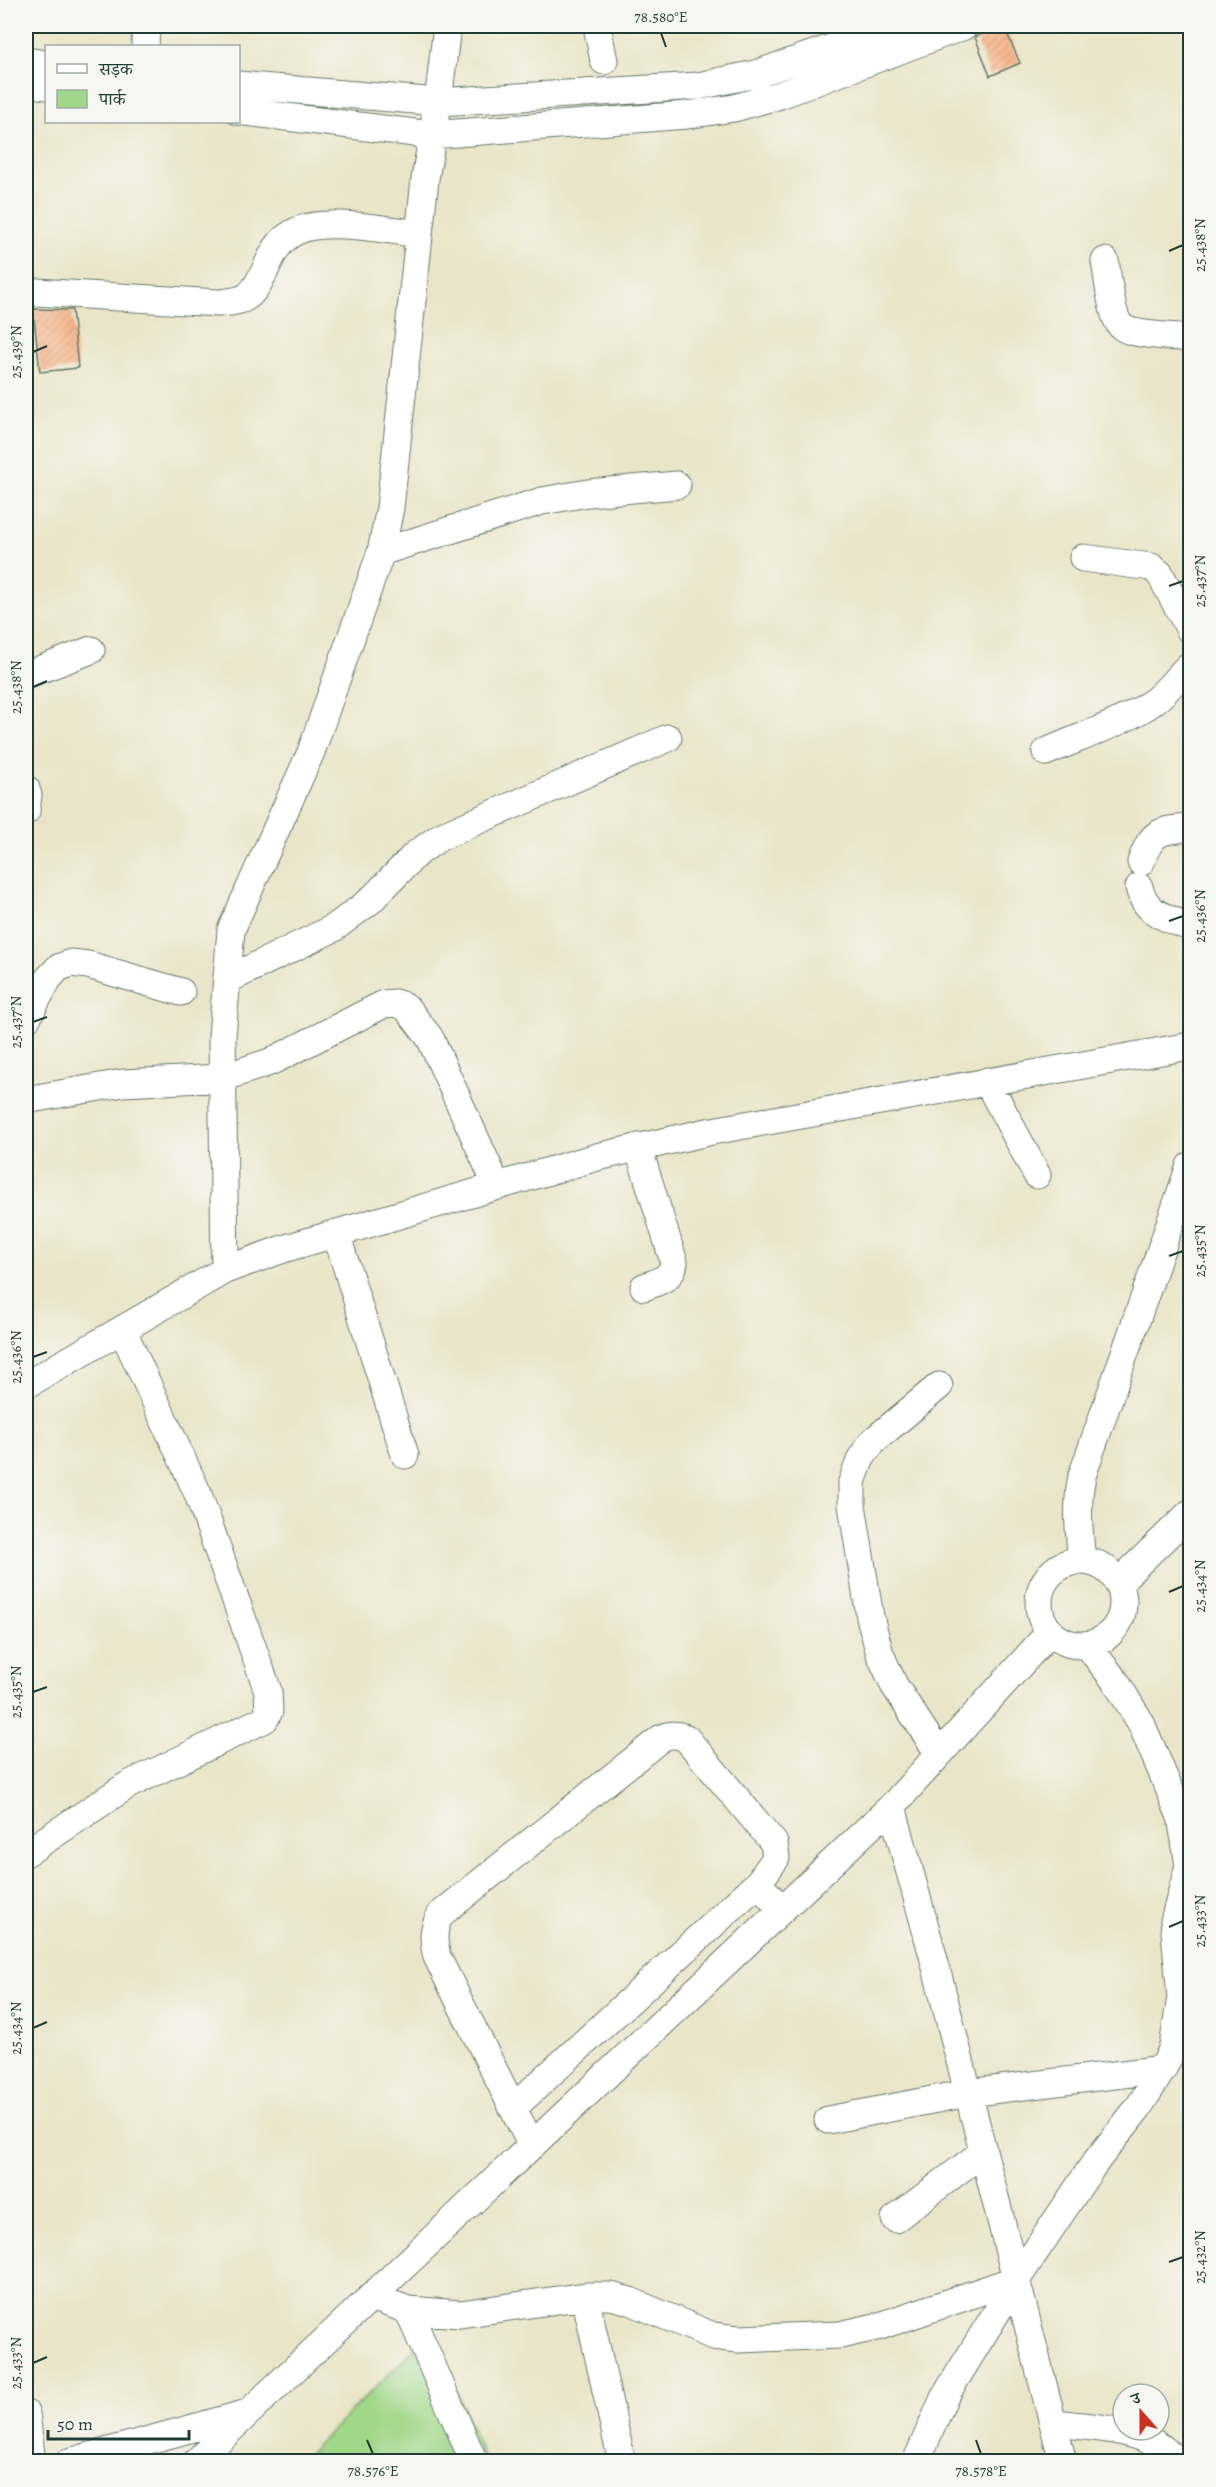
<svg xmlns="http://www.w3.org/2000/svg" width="1216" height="2487" viewBox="0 0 1216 2487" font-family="Alegreya,'Noto Serif Devanagari',serif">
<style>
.green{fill:#a1d789;stroke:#608a5e;stroke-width:1.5}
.building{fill:url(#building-hatch)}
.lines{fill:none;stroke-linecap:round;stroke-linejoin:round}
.minor-casing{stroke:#667868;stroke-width:29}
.minor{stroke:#fff;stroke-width:27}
.ticks{fill:none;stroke:#1f3d34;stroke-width:2}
.neatline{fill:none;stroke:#1f3d34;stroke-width:2}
.ticks-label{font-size:15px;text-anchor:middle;fill:#1f3d34}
</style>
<defs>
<pattern id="building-hatch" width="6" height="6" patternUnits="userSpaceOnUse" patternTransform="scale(1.5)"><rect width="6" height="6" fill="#f6b286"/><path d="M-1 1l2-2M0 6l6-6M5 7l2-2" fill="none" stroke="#d29a74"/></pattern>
</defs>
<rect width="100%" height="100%" fill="#f6f6f2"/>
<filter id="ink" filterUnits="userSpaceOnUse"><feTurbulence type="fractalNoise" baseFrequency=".0167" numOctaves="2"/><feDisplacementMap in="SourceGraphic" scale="12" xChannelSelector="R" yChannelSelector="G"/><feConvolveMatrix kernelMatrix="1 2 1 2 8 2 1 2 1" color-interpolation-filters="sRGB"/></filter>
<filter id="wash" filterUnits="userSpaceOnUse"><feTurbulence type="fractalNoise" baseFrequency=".008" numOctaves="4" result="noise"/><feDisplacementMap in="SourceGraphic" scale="24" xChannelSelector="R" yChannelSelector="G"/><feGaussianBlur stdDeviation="1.35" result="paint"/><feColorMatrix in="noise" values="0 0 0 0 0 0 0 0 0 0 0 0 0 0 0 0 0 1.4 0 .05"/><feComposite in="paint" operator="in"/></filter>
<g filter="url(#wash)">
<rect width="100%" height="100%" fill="#eae5c8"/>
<path class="green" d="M431,2332L486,2462H300Z"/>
<g id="blocks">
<path class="building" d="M999,26H1004L1020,63L990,76L975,37Z
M33,309L72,310L78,368L40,372Z"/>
</g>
</g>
<g filter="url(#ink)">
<use href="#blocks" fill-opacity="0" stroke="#667868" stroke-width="1.5"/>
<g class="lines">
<defs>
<path id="minor" d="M597,26L604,61
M145,46L146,26
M26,61L46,64
M26,83L46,86
M238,85L438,102L698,86L756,74L895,26
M238,111L431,135L687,115L734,108L780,95L964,26
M1105,261C1108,277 1111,316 1121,326C1131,336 1175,336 1190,338
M26,294L36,292L218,303C228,302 241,302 249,295C269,277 267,243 299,230C329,218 386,230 419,234
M381,552L542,501L588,493L677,485
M1083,558L1151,567L1160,574L1190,630
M26,675L91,650
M1046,752C1077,738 1128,721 1154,701C1168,691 1177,676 1190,665
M26,789L28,795L26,811
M1141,862C1152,831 1159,830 1190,828
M1139,887C1145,914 1167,918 1190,927
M227,980L334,928L370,901L416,854L440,837L668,738
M26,1020L48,979L58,968L71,963L88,965L181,992
M987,1081L1037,1175
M26,1097L31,1099L123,1083L222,1078L270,1062L384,1004L395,1003L406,1007L430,1038L497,1186
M638,1147L674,1262C672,1279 659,1281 644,1287
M336,1233L405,1455
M225,1270L222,1036L231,930L311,752L381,552L390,508L425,179L438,102L447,26
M26,1385L225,1270L283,1249L597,1157L712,1131L1190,1046
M1082,1561C1079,1532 1076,1505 1082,1476L1190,1166
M1039 1603a42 42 0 1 1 84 0a42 42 0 1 1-84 0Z
M1118,1583L1190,1513
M939,1754L894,1685L880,1654L870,1617L852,1505V1482L861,1458L873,1441L939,1386
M894,1804V1814L932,1952L1063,2462
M26,1853L128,1785L265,1719L269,1711L268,1691L198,1494L123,1331
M513,2108L758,1883
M828,2120L968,2093L1163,2069
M532,2146L437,1957C433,1940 432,1929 441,1914L660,1739C669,1734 676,1734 686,1738L774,1843L776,1858L758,1883L782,1910
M895,2219L983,2152
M585,2296L622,2462
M372,2297L408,2310L460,2314L585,2296H611L630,2301L713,2336L738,2339L840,2335L880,2326L1017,2279
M408,2310L474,2462
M26,2414L32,2462
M1054,2423C1088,2427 1155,2428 1175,2462
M69,2462L244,2414
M196,2462L894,1804L1050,1632
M916,2462L944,2398L1017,2279L1094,2164L1138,2108L1163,2069L1173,2047L1181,1997L1174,1921L1189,1865L1181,1817L1141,1723L1116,1682L1087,1645"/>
</defs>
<use href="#minor" class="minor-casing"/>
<use href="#minor" class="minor"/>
</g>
</g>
<path class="ticks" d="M661,33L666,47M1169,251L1183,245M33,352L47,346M1169,586L1183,581M33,687L47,681M1169,921L1183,916M33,1022L47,1017M1169,1256L1183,1251M33,1357L47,1352M1169,1592L1183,1586M33,1692L47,1687M1169,1927L1183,1921M33,2028L47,2022M1169,2262L1183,2257M33,2363L47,2357M367,2440L373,2454M976,2440L981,2454"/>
<rect width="1216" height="2487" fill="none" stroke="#f6f6f2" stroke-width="66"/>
<rect x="45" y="45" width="195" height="78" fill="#f6f6f2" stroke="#a0aca6" stroke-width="1.5"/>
<rect x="57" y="64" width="30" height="9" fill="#ffffff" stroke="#a0aca6" stroke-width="1.5"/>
<text x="99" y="75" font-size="18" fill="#1f3d34">सड़क</text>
<rect x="57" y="90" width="30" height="18" fill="#a1d789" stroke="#a0aca6" stroke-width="1.5"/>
<text x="99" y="105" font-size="18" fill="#1f3d34">पार्क</text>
<g transform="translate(1141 2412) rotate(339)"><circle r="28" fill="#f6f6f2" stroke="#a0aca6" stroke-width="1.5"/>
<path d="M0-4.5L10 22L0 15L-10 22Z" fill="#c8321e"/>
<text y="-9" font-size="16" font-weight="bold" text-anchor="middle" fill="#1f3d34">उ</text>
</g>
<path d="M48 2430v9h141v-9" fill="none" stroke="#1f3d34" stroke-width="3"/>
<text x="57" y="2430" font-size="18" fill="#1f3d34" stroke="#f6f6f2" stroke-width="4.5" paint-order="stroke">50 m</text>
<rect x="33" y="33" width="1150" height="2421" class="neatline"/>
<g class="ticks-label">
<text x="661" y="22">78.580°E</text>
<text transform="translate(1200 245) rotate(-90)" y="5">25.438°N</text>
<text transform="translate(16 352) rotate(-90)" y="5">25.439°N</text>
<text transform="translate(1200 581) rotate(-90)" y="5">25.437°N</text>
<text transform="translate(16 687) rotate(-90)" y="5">25.438°N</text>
<text transform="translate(1200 916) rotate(-90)" y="5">25.436°N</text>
<text transform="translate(16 1022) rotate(-90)" y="5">25.437°N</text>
<text transform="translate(1200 1251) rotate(-90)" y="5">25.435°N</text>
<text transform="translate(16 1357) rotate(-90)" y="5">25.436°N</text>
<text transform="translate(1200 1586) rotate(-90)" y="5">25.434°N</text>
<text transform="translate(16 1692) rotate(-90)" y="5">25.435°N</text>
<text transform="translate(1200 1921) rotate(-90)" y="5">25.433°N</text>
<text transform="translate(16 2028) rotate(-90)" y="5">25.434°N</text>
<text transform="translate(1200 2257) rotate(-90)" y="5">25.432°N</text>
<text transform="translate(16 2363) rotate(-90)" y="5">25.433°N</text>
<text x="373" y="2476">78.576°E</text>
<text x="981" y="2476">78.578°E</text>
</g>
</svg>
